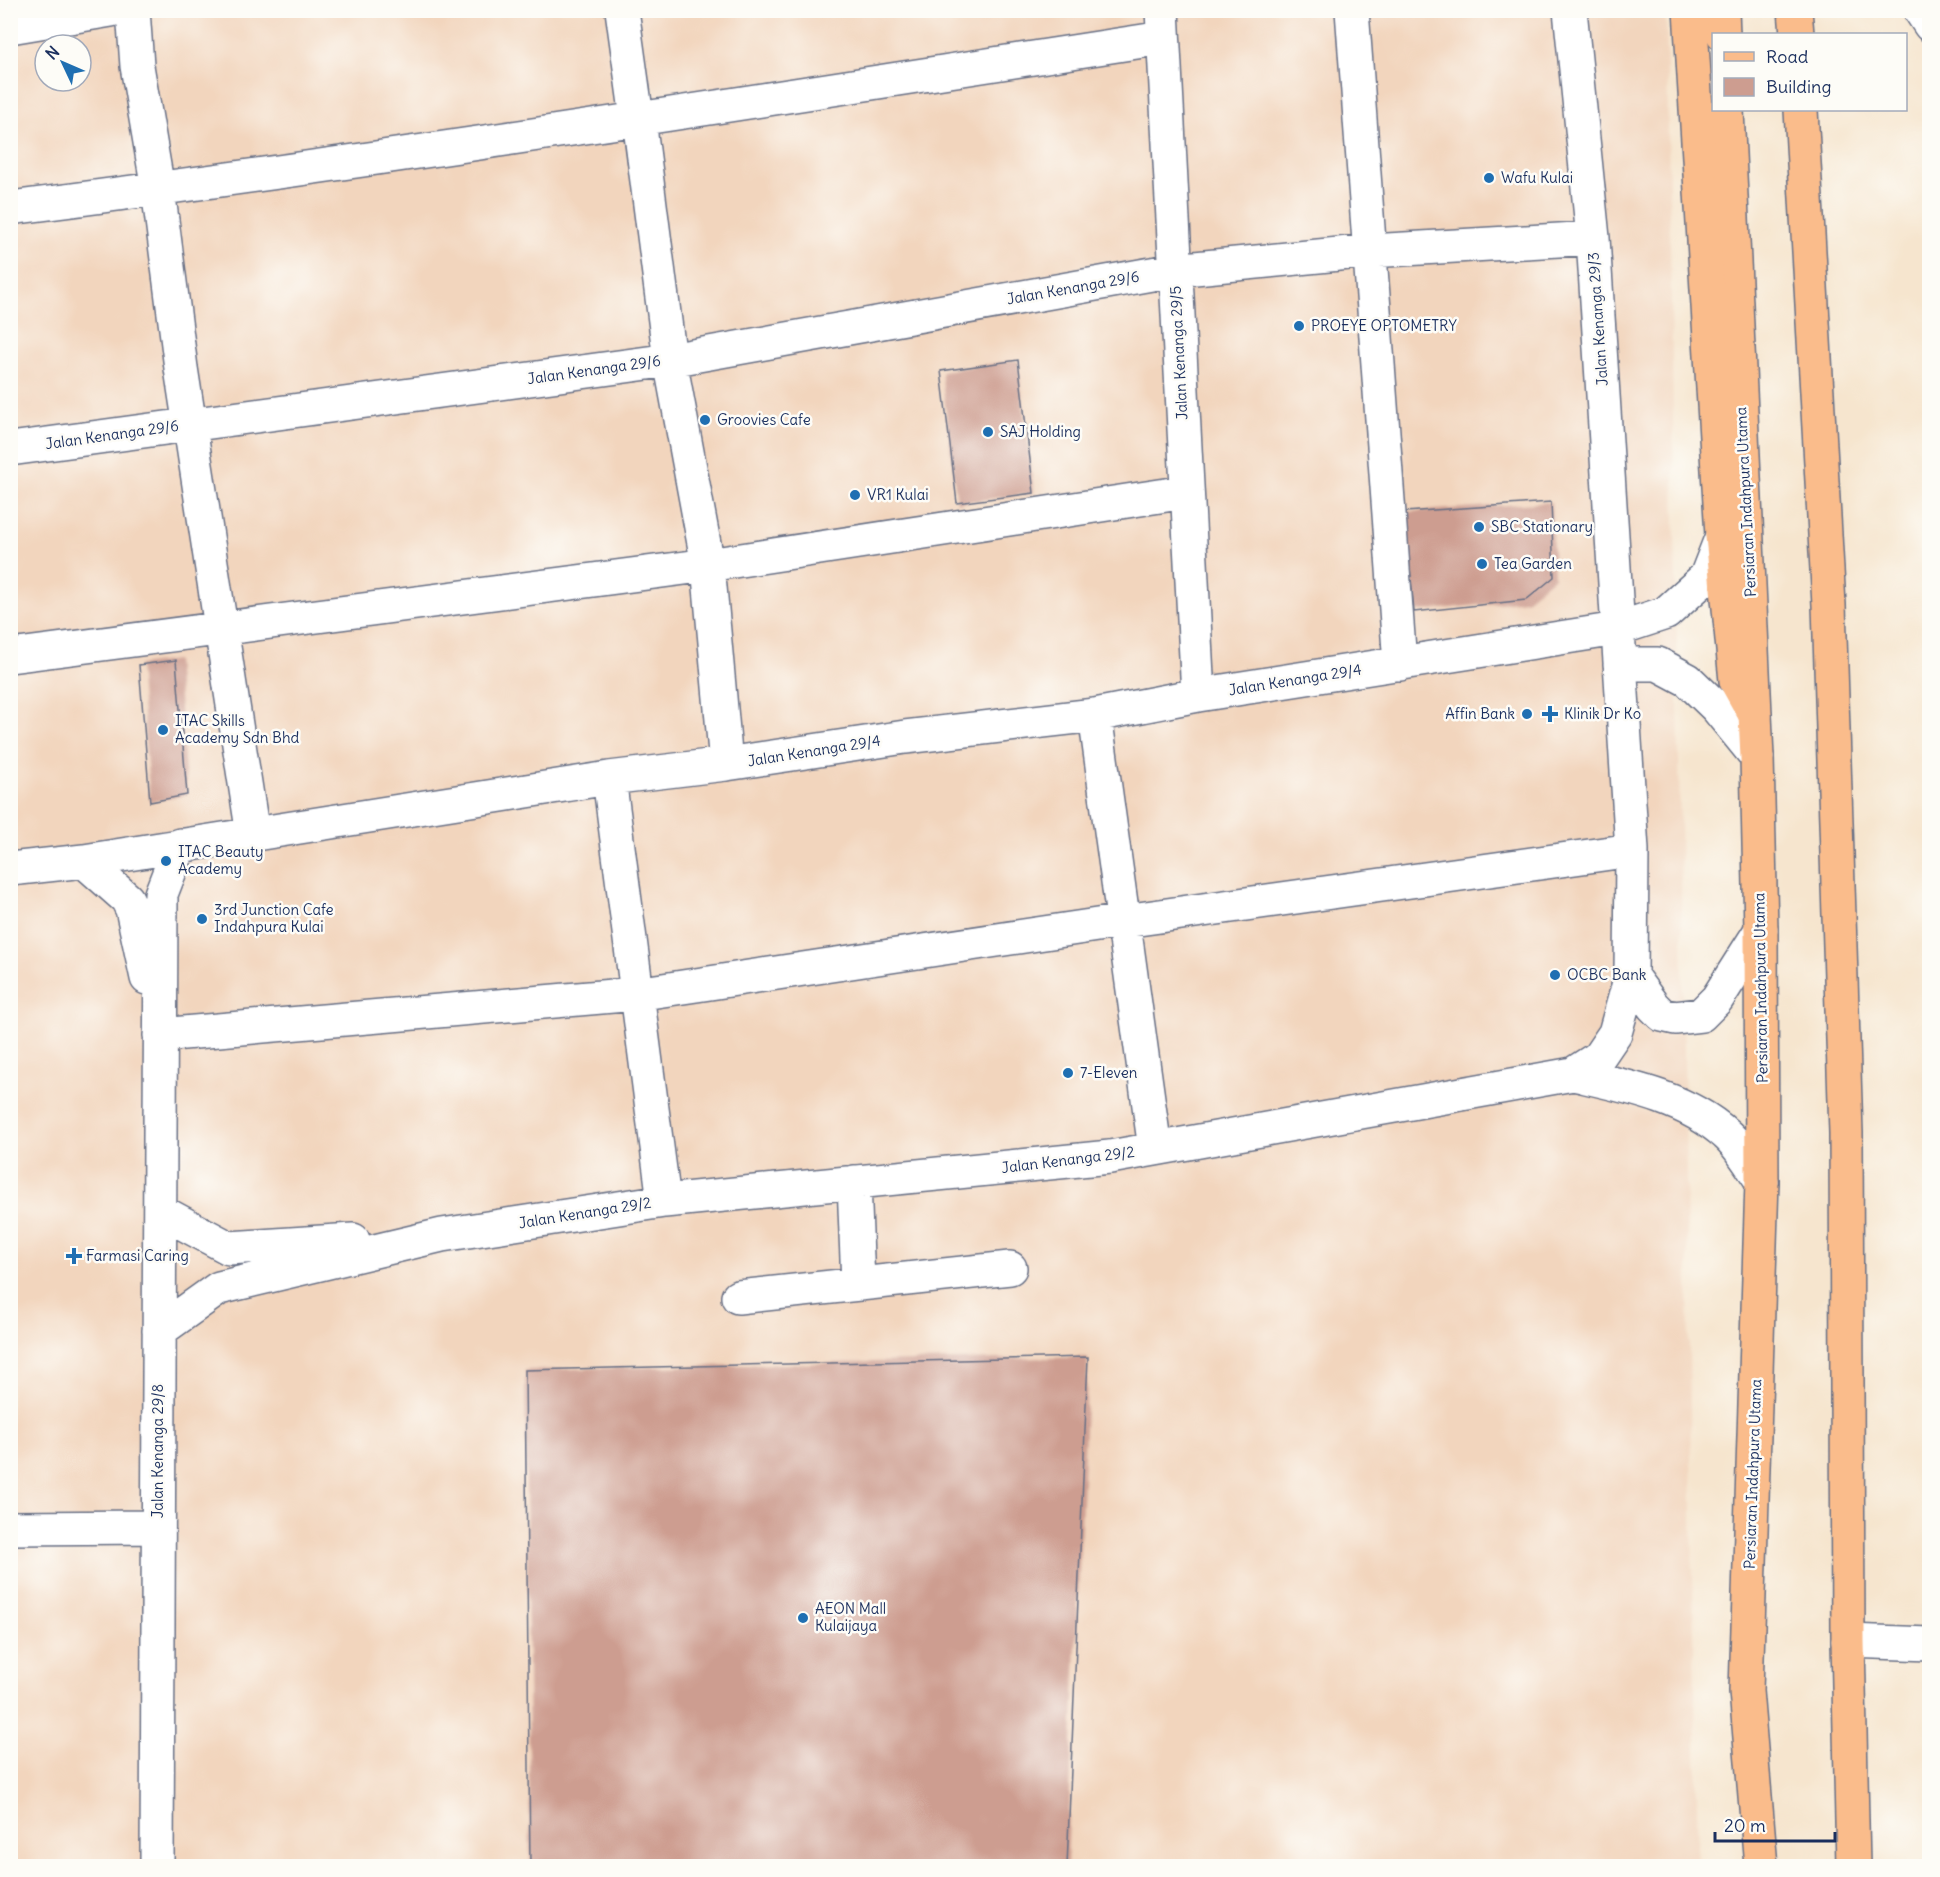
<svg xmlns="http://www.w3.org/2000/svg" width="1940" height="1877" viewBox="0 0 1940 1877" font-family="Delius,sans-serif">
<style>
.built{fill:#f2d5bd;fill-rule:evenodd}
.building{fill:#cd9d90}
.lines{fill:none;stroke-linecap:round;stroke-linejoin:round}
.minor-casing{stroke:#686f85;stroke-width:36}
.major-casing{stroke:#686f85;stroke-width:36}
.highway-casing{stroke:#686f85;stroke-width:36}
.minor{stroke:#fff;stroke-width:33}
.major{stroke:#fabc8b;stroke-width:33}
.highway{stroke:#fabc8b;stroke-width:33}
.poi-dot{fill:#1f6fb2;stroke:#fdfcf7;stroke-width:2}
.labels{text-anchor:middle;stroke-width:5;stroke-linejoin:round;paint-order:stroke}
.poi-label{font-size:15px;fill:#1b2f5e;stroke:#fdfcf7;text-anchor:start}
.street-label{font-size:15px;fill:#1b2f5e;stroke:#fdfcf7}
</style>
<rect width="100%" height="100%" fill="#fdfcf7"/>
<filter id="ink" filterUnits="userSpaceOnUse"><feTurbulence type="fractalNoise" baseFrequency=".0167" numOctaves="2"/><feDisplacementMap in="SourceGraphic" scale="12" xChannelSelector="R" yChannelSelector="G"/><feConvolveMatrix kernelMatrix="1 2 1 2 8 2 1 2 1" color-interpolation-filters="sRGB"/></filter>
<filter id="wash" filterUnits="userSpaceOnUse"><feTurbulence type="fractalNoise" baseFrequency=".008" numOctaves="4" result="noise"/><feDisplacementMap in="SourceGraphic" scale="24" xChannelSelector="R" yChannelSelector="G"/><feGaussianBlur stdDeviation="1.35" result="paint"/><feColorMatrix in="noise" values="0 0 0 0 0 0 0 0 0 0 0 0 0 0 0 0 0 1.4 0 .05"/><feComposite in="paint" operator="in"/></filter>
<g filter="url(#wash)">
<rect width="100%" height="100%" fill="#f6e5ce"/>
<path class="built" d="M11,11H1666L1698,1866H11ZM45,45H81V81H45Z"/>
<g id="blocks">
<path class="building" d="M1018,360L1034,493L957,503L941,371Z
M1551,502L1554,577L1526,600L1414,612L1405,512Z
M176,660L187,795L150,802L139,665Z
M1088,1357L1067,1866H530L525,1370Z"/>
</g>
</g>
<g filter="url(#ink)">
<use href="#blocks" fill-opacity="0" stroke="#686f85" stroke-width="1.5"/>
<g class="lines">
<defs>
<path id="minor" d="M133,10L137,66L158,189L181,368L253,835
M622,10L636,111L639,119L670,360L708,565L726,764
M1162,10L1198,695
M1352,10L1400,664
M1920,10L1930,25
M10,27L111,10
M10,208C396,159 779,97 1163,38
M10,449L670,360L1174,270L1370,251L1593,238
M10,656L708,565L1186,492
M1620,664H1658L1688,680L1717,708L1757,757
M1095,715L1155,1149
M609,778L664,1201
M84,861L127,899L132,909L147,978
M10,869L84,861L609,778L726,764L905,737L1095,715L1198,695L1617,629L1666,613L1706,577L1722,536
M1631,976L1653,1006L1662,1015L1675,1018L1701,1015L1717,999L1761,930
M160,1035L636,994L1124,921L1632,850
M1573,1074C1625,1086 1685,1097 1726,1134C1740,1146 1751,1166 1762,1181
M854,1182L858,1284
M160,1211L229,1248L353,1240
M738,1297L1010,1268
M159,1331L219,1288L442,1235L664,1201L1110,1157L1573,1074L1598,1058L1615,1033L1631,976L1632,850L1593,238L1570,10
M10,1528L158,1527
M1848,1641L1930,1644
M157,1866L161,894L180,845"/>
<path id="major" d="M1722,10L1723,34
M1795,10L1797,34
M1727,110L1757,757L1761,930L1762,1181L1746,1691L1761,1866
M1801,110L1829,605L1846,1133L1848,1641L1853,1866"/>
<path id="highway" d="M1690,10L1722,536L1736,681L1755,715"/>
</defs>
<use href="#minor" class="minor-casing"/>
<use href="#major" class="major-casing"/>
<use href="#highway" class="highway-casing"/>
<use href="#minor" class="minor"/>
<use href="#major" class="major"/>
<use href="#highway" class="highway"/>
</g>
</g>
<g class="poi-dot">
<circle cx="1489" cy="178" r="6"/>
<circle cx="1299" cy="326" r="6"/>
<circle cx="705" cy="420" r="6"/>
<circle cx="988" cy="432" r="6"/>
<circle cx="855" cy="495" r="6"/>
<circle cx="1479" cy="527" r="6"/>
<circle cx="1482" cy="564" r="6"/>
<circle cx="1527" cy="714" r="6"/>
<path d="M1547 705h6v6h6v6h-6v6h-6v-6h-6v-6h6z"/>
<circle cx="163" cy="730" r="6"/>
<circle cx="166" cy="861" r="6"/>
<circle cx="202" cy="919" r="6"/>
<circle cx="1555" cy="975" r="6"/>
<circle cx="1068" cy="1073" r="6"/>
<path d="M71 1247h6v6h6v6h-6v6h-6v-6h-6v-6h6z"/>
<circle cx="803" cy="1618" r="6"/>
</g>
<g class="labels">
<g class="poi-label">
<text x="1501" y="183">Wafu Kulai</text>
<text x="1311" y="331">PROEYE OPTOMETRY</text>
<text x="717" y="425">Groovies Cafe</text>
<text x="1000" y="437">SAJ Holding</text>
<text x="867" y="500">VR1 Kulai</text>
<text x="1491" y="532">SBC Stationary</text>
<text x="1494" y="569">Tea Garden</text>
<text x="1515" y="719" text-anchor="end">Affin Bank</text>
<text x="1564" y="719">Klinik Dr Ko</text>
<text x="175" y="726">ITAC Skills<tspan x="175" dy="17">Academy Sdn Bhd</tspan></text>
<text x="178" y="857">ITAC Beauty<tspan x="178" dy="17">Academy</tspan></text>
<text x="214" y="915">3rd Junction Cafe<tspan x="214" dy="17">Indahpura Kulai</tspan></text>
<text x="1567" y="980">OCBC Bank</text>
<text x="1080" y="1078">7-Eleven</text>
<text x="86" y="1261">Farmasi Caring</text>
<text x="815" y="1614">AEON Mall<tspan x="815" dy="17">Kulaijaya</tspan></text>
</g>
<g class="street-label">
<text transform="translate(1073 288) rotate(-10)" y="5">Jalan Kenanga 29/6</text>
<text transform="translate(1598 319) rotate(-94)" y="5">Jalan Kenanga 29/3</text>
<text transform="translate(1179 353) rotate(-93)" y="5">Jalan Kenanga 29/5</text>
<text transform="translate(594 370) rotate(-8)" y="5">Jalan Kenanga 29/6</text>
<text transform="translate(112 435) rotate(-8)" y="5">Jalan Kenanga 29/6</text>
<text transform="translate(1746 502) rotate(-93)" y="5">Persiaran Indahpura Utama</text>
<text transform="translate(1295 680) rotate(-9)" y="5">Jalan Kenanga 29/4</text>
<text transform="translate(814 751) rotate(-9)" y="5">Jalan Kenanga 29/4</text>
<text transform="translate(1761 988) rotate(-91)" y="5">Persiaran Indahpura Utama</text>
<text transform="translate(1068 1160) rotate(-7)" y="5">Jalan Kenanga 29/2</text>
<text transform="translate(585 1213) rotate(-9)" y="5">Jalan Kenanga 29/2</text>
<text transform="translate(158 1451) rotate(-90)" y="5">Jalan Kenanga 29/8</text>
<text transform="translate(1753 1474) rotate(-88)" y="5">Persiaran Indahpura Utama</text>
</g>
</g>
<rect width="1940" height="1877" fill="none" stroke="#fdfcf7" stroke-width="36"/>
<rect x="1712" y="33" width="195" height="78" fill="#fdfcf7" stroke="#a3aaba" stroke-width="1.5"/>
<rect x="1724" y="52" width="30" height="9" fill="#fabc8b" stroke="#a3aaba" stroke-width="1.5"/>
<text x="1766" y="63" font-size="18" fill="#1b2f5e">Road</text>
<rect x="1724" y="78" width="30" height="18" fill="#cd9d90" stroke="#a3aaba" stroke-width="1.5"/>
<text x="1766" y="93" font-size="18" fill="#1b2f5e">Building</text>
<g transform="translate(63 63) rotate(314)"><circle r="28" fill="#fdfcf7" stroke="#a3aaba" stroke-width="1.5"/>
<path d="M0-4.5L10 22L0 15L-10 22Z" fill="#1f6fb2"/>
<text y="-9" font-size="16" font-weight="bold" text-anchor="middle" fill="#1b2f5e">N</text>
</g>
<path d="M1715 1832v9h120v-9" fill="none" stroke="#1b2f5e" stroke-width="3"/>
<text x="1724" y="1832" font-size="18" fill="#1b2f5e" stroke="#fdfcf7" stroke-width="4.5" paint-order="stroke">20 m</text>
</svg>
